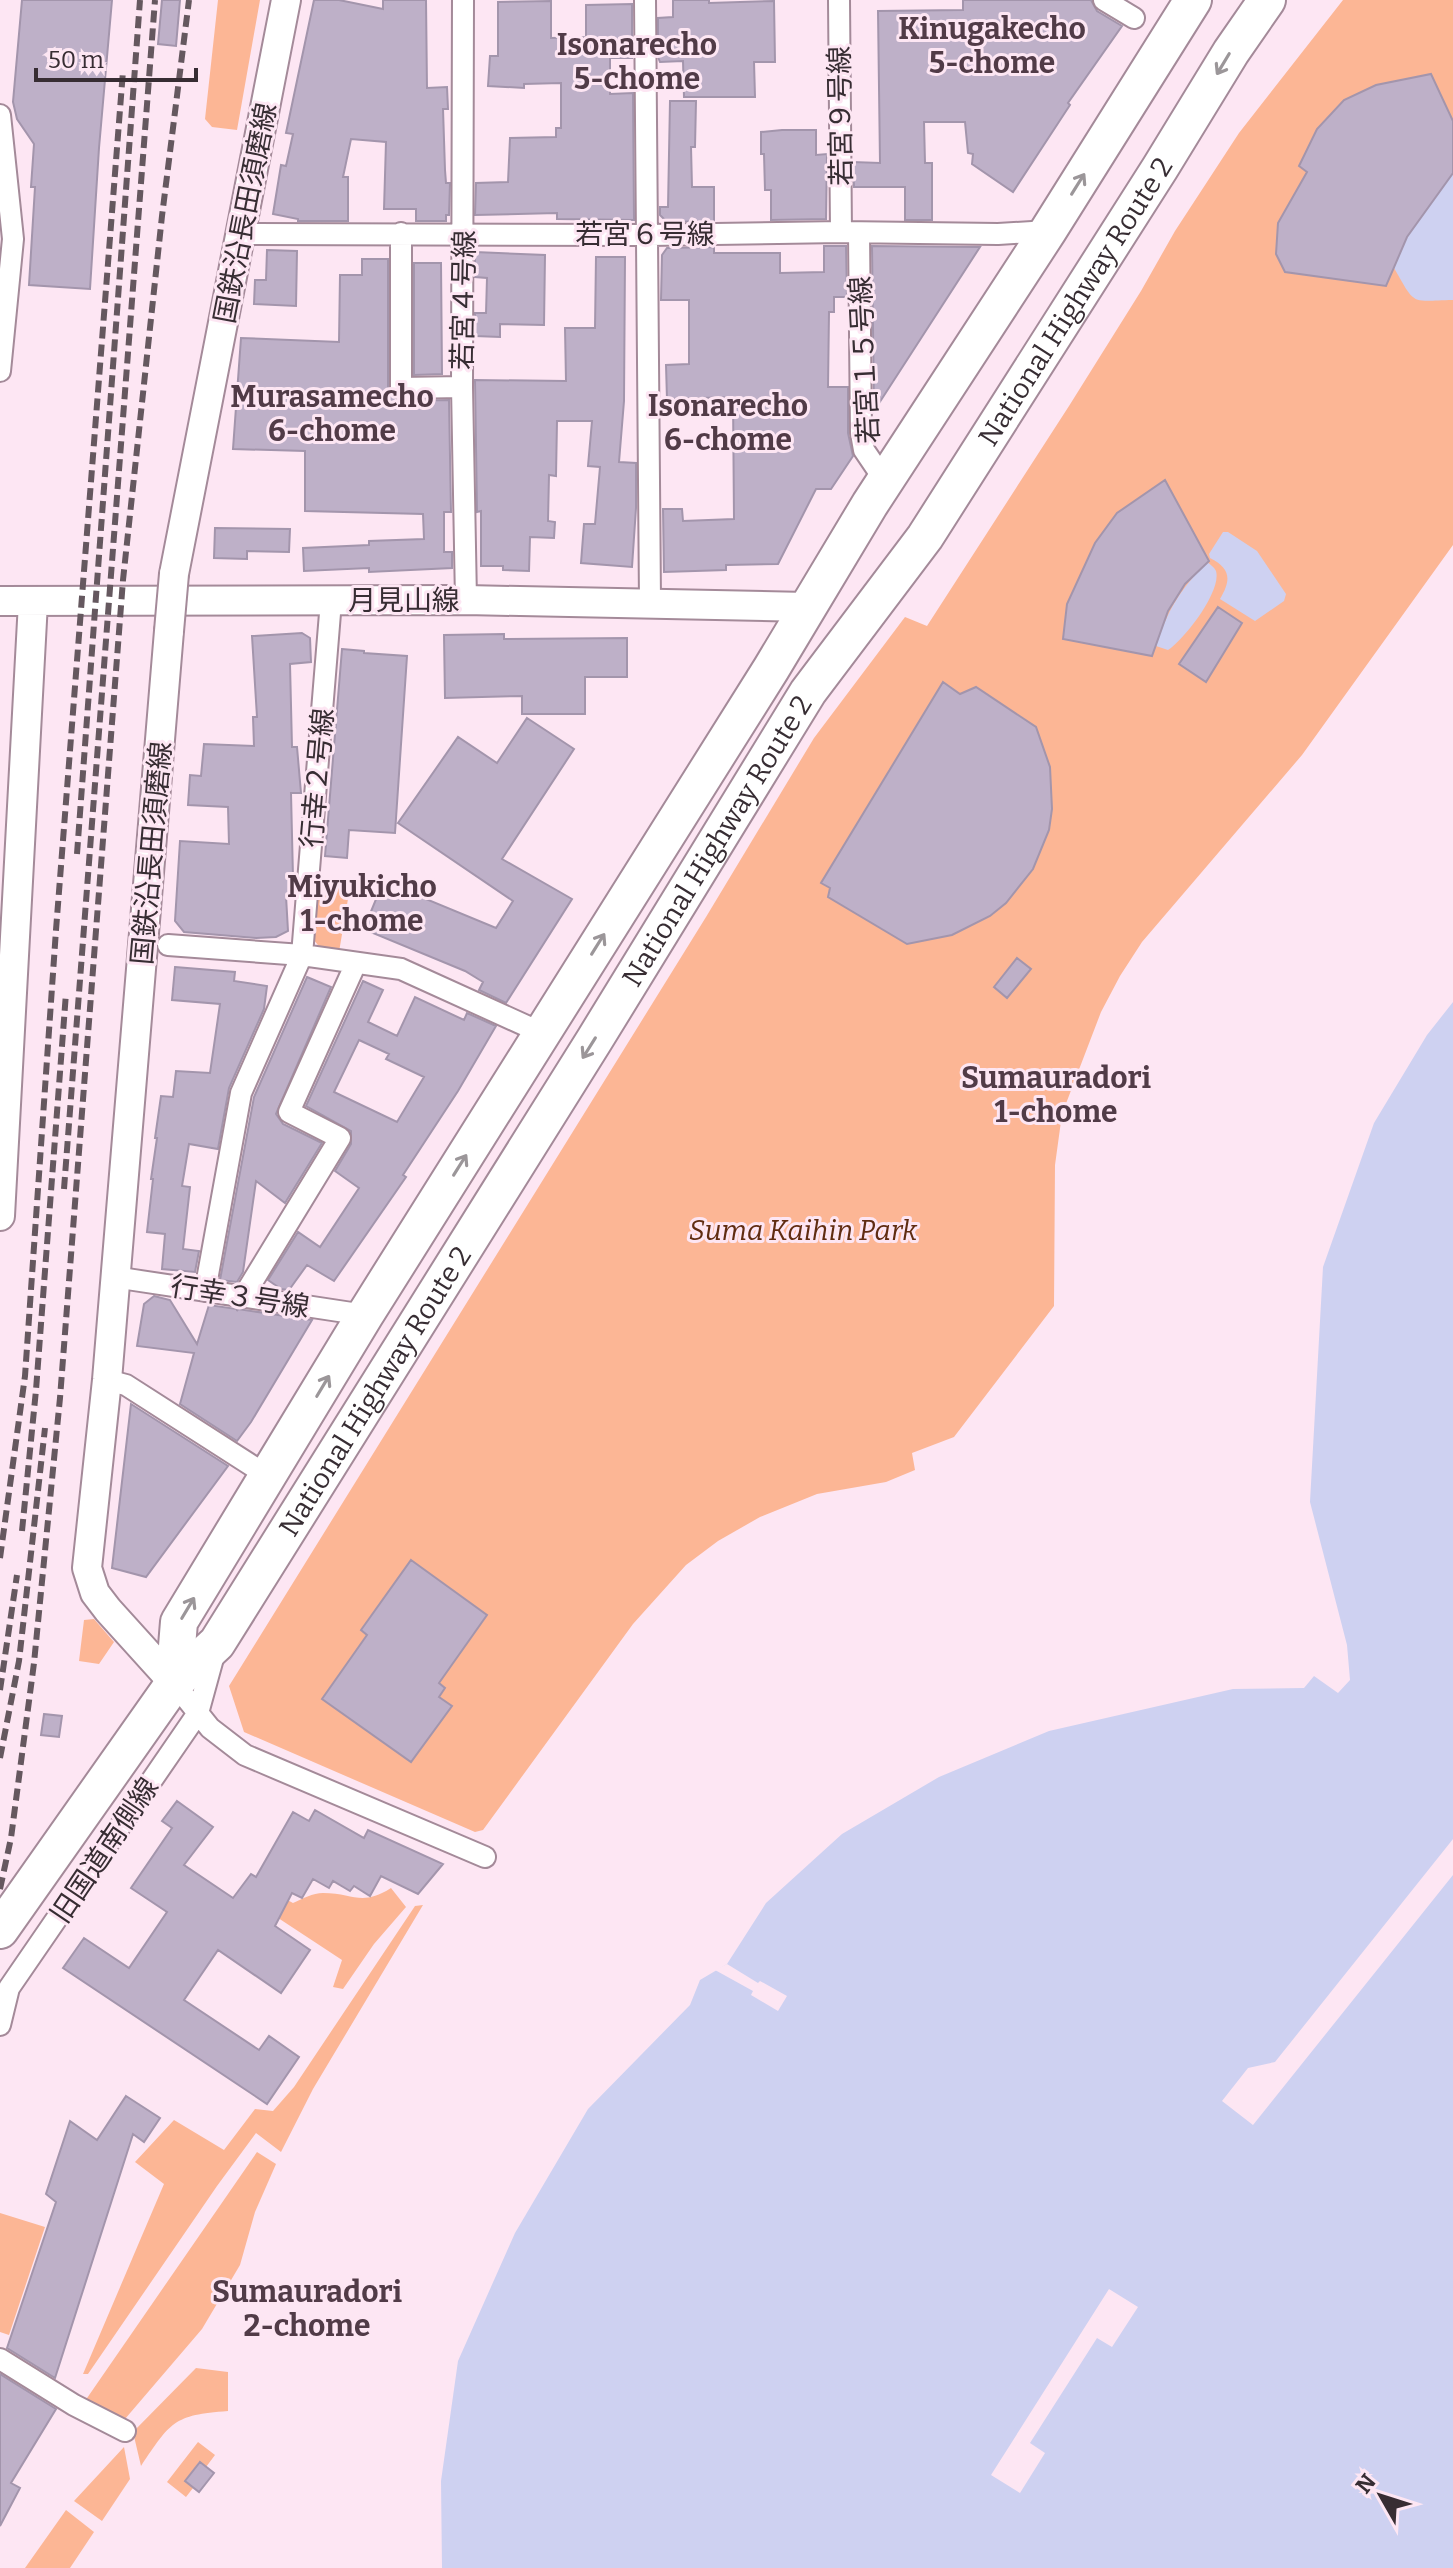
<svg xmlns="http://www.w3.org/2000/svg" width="1453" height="2568" viewBox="0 0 1453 2568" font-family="Bitter,'Noto Sans JP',serif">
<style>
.green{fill:#fcb695}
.water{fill:#ced1f1}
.pier{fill:#fde6f3}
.building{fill:#beb0c8;stroke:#a395ac;stroke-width:2;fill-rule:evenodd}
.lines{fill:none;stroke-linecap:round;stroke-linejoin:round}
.street-casing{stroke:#a48a99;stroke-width:24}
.secondary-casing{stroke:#a48a99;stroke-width:32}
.highway-casing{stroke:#a48a99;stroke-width:40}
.street{stroke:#fff;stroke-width:20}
.secondary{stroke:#fff;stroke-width:28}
.highway{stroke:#fff;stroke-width:36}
.rail{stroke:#65585f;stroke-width:6;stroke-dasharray:12 6;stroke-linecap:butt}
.secondary-bridge-casing{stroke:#a48a99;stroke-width:32;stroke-linecap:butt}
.secondary-bridge{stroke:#fff;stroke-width:28}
.oneway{stroke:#9b9699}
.labels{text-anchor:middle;stroke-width:6;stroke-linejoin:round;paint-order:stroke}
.street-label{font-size:28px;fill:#372d33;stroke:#fde6f3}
.park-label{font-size:28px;font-style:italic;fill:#602c11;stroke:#fde6f3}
.neighbourhood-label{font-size:30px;font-weight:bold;fill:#513b47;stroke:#fde6f3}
</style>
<rect width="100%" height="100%" fill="#fde6f3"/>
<path class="green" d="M218,0H260L237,130L212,127L205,119Z
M1343,0H1453V545L1302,755L1142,942L1120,976L1101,1012L1062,1114L1055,1165L1054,1306L954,1437L912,1453L915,1470L886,1482L817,1494L760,1517L718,1541L686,1565L633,1624L483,1830L475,1832L244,1732L229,1686L706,917L814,738L905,617L927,626L1069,406L1141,291L1175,231L1239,133Z
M337,881L350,887L339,952L321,949L310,935L313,905Z
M94,1619L114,1642L99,1664L79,1661L84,1620Z
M391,1888L406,1907L374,1944L343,1989L333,1987L342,1960L266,1910L274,1893L293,1903C302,1899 313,1893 323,1893C354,1893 361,1907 391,1888Z
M423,1905L313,2089L281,2152L256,2133L217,2186L88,2374H83L164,2184L135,2162L174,2120L224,2150L255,2109L273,2111L294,2087L415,1906Z
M257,2152L276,2164L255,2212L240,2265L202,2329L125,2419L85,2401Z
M0,2213L45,2227L9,2335L0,2332Z
M196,2368L228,2372V2411C173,2415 171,2422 141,2466L133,2432Z
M198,2442L215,2455L206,2467L199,2462L185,2481L193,2488L186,2497L167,2482Z
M124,2447L130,2479L102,2521L74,2501Z
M66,2510L94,2532L70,2568H25Z"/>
<path class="water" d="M1453,173V300C1409,301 1416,306 1394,268L1407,237Z
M1223,532H1228L1257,551L1286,594L1284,601L1255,621L1220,599C1232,579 1230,568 1210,558L1209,554Z
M1207,562C1211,565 1214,567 1216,571C1222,591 1184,640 1168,650L1156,646C1168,609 1180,590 1207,562Z
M1453,1002V2568H442L441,2481L458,2361L515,2233L588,2109L690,2005L700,1980L727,1964L766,1903L842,1834L939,1777L1049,1731L1233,1689L1304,1688L1314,1676L1338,1693L1350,1680L1347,1645L1310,1502L1323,1267L1374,1123L1427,1035Z"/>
<path class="pier" d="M1453,1839V1875L1253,2125L1222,2101L1248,2068L1275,2062Z
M727,1964L758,1983L760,1981L787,1996L778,2011L751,1995L753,1991L715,1970Z
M1109,2289L1138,2307L1112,2347L1097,2338L1030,2443L1045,2453L1020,2493L991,2475Z"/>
<path class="building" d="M22,0H112L99,148L90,289L29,285L35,187H31L34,144L17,119L13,102Z
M162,0H180L176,46L158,44Z
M314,0H339L383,9V0H426L427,88L447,87L448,109H443L445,170L446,183H450L449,215H446V221H416V209H384L386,142L351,139L343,177H348V221H298V219L273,214L281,165L286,166L293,134L286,133Z
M673,0H709V3L774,1L775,62H754L755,97H684L683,61L660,62L658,57V18L673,17Z
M963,0H1091L1097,11L1122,26L1068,103L1070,105L1013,192L972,164L973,154L968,153L965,122H924L925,163H932V220H905V187H854L853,162L880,163L878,11L963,10Z
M551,1V38L586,37V5L632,4V58H610V94L633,93L634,220L557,219V213L475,215L476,183L508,182L510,138L556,137V128H561V83L524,84V88L488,86L490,56H498V2Z
M1431,74L1453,121V173L1407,237L1386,286L1285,272L1276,254L1278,223L1307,172L1299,166L1317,129L1344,100L1376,85Z
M670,101H696L695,147H691L692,187H714V221L667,222L660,215V207H668Z
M782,130H816V155L827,154L826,219L771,220V190H765L764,154H761V132Z
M824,246H846L847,297H834V312H829L828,387H848V433L853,456L831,489H816L778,564L726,565V570L664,572L663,509H682L683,521L734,519L733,397L667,399L666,365L689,364V300H661L662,255L667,248L714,247V253H780V273L824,272Z
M872,246L980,247L874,411Z
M267,250L297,251L296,306L254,304L255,280H266Z
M475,252L545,255L544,325L500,324V337L475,336V313H486L487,278L475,277Z
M596,257H625L624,401L619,462L636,463V508L632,567L581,563L584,524H595L600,467L588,466L592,421H557L556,476L549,475L548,521L555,522L554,538L530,537L529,571L503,570V566H481V511L477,512L475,380L566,381L565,328H595Z
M362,259H388V388L390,395L401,401L449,400L451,512H444V552H452V568L369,572V568L304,571L303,548L369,545V541L424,539L423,514L305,511V451L233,449L241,338L339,342L340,275H362Z
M414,263H441L442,374L414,375Z
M1165,480L1209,561L1185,584L1168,611L1152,656L1063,639L1067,604L1095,543L1117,513Z
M215,528L290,529L289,552L247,551V559L214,558Z
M1218,607L1242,623L1206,682L1179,664Z
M302,633L310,638L311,662L290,664L292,747H297L301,793H291L293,877H291L292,896H286L288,931L276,937L256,938L184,932L175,921L180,841L229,844L228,807L188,805L190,775L201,776L204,744L254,746L253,717H257L252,636Z
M504,634V639L627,638V677H585V714H522V696L445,698L444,635Z
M342,649L364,651V653L407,656L395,833L349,830L347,858L325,856Z
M943,682L960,694L976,687L1036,727L1050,767L1052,809L1049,830L1033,869L1006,903L990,916L952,935L907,944L828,897L830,888L821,883Z
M527,718L574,749L502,859L572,899L506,1003L479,990L483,982L465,971L368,931L369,928L365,926L381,887L400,895L402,889L496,928L513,901L398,823L458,737L497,763Z
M1017,958L1031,969L1007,998L994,987Z
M175,967L235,972L234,981L267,986L264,1009L229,1088L218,1149L189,1144L182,1186L190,1187L183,1249L199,1251L195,1272L162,1269L165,1234L147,1232L153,1179H151L157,1138H155L161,1096L173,1097L176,1071L210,1073L220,1004L172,1000Z
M307,977L331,987L276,1114L283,1124L322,1143L285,1203L256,1181L243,1272L237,1282L220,1280L254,1097Z
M363,981L383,990L368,1022L397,1036L415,997L464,1020L467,1013L496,1026L458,1091L403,1175L406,1177L334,1281L307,1265L289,1290L281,1289L268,1280L298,1232L320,1247L359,1188L335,1171L351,1144V1131L306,1106ZM359,1040L389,1054L386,1059L424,1077L397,1122L334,1092Z
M154,1296L170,1300L197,1344L209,1305L237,1309V1311L238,1309L312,1320L251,1422L237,1441L180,1404L194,1353L137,1346L144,1304Z
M131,1404L228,1466L146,1577L112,1568Z
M411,1560L487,1615L439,1683L445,1688L439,1697L452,1706L411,1762L322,1699L367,1635L361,1630Z
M44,1714L62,1716L59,1737L41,1735Z
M177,1801L213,1827L184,1865L233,1898L251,1874L256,1877L293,1812L309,1821L315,1810L364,1838L368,1830L443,1864L418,1894L381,1876L370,1896L354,1886L350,1891L333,1881L329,1888L313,1879L302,1898L292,1893L275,1926L310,1950L281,1993L218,1950L184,2000L259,2050L269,2036L299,2057L267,2104L63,1968L84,1938L129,1968L167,1912L131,1888L172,1828L162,1821Z
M126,2096L160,2118L144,2142L133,2134L55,2378L7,2348L56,2202L46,2194L70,2121L97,2140Z
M0,2374L56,2409L11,2483L20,2488L0,2526Z
M200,2462L214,2473L199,2492L185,2481Z"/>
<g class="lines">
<defs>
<path id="street" d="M463,0L462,387L466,600
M645,0L650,601
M839,0L841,232
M1104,0L1134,18
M0,115L13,239L0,371
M401,233V388L462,387
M859,233L861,433L864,450L885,481
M242,234L649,235L841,232L998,234L1048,231
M168,945L302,955L401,969L542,1033
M114,1277L365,1315
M205,1291L241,1093L302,955L331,601
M243,1297L340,1138L289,1112L356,963
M107,1380L126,1385L268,1476
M174,1683L210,1728L245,1755L485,1857
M0,2025L9,1988L198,1713L215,1651
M0,2359L74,2405L125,2431"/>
<path id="secondary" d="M174,574L286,0
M0,601L466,600L807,607
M169,631L107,1380L87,1568L95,1593L108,1610L174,1683
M0,1216L33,602"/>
<g id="highway">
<path d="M174,1683L179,1622L365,1315L771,669L870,504L1048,231L1193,0"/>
<path id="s1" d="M0,1930L174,1683L217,1643L595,1039L808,692L925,537L1160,168L1231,52L1267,0"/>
</g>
</defs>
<use href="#street" class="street-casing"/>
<use href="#secondary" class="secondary-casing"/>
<use href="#highway" class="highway-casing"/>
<use href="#street" class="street"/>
<use href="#secondary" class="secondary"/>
<use href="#highway" class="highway"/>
<path class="rail" d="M77,854L140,0
M64,1189L155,0
M22,1531L36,1390L66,993
M0,1558L25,1376L56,930L123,71
M0,1690L17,1575
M0,1758L19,1661L45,1428
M0,1889L11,1838L34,1663L60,1398L123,580L162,216L189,0"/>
<defs>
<path id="secondary-bridge" d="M169,631L174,574"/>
</defs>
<use href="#secondary-bridge" class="secondary-bridge-casing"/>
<use href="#secondary-bridge" class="secondary-bridge"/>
</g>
<defs><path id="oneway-shaft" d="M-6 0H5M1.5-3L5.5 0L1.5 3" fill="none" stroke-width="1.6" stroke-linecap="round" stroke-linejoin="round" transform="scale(2)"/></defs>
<g class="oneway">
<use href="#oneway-shaft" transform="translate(1223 64) rotate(121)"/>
<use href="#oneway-shaft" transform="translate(1078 184) rotate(-58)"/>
<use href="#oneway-shaft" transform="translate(598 944) rotate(-58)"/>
<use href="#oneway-shaft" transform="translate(589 1048) rotate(122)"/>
<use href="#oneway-shaft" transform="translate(460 1165) rotate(-58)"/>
<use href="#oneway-shaft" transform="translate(323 1386) rotate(-59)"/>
<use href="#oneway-shaft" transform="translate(188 1608) rotate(-59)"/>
</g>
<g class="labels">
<g class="street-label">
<text transform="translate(840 116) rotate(-91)" y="10">若宮９号線</text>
<text transform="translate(245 213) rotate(-79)" y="10">国鉄沿長田須磨線</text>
<text x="645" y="244">若宮６号線</text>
<text transform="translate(463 300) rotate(-89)" y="10">若宮４号線</text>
<text dy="10" stroke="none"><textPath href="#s1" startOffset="1954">National Highway Route 2</textPath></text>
<text transform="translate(864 360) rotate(-93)" y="10">若宮１５号線</text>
<text x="404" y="610">月見山線</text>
<text transform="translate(317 778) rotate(-85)" y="10">行幸２号線</text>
<text dy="10" stroke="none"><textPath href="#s1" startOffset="1306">National Highway Route 2</textPath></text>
<text transform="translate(151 853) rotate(-85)" y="10">国鉄沿長田須磨線</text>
<text transform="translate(240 1296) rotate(9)" y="10">行幸３号線</text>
<text dy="10" stroke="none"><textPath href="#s1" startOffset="658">National Highway Route 2</textPath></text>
<text transform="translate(104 1850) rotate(-56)" y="10">旧国道南側線</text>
</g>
<g class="park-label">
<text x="803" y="1240">Suma Kaihin Park</text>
</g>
<g class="neighbourhood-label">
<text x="992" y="39">Kinugakecho<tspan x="992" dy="34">5-chome</tspan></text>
<text x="637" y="55">Isonarecho<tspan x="637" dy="34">5-chome</tspan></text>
<text x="332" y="407">Murasamecho<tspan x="332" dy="34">6-chome</tspan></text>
<text x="728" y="416">Isonarecho<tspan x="728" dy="34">6-chome</tspan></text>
<text x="362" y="897">Miyukicho<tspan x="362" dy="34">1-chome</tspan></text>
<text x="1056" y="1088">Sumauradori<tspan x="1056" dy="34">1-chome</tspan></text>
<text x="307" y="2302">Sumauradori<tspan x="307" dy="34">2-chome</tspan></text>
</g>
</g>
<g transform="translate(1381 2496) rotate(309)" stroke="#fde6f3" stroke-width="6" paint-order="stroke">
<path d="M0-6L14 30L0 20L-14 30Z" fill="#372d33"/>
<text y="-12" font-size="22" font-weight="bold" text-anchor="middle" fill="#372d33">N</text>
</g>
<path d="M36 68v12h160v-12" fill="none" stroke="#372d33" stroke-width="4"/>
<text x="48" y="68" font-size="24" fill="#372d33" stroke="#fde6f3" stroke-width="6" paint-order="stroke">50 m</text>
</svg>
